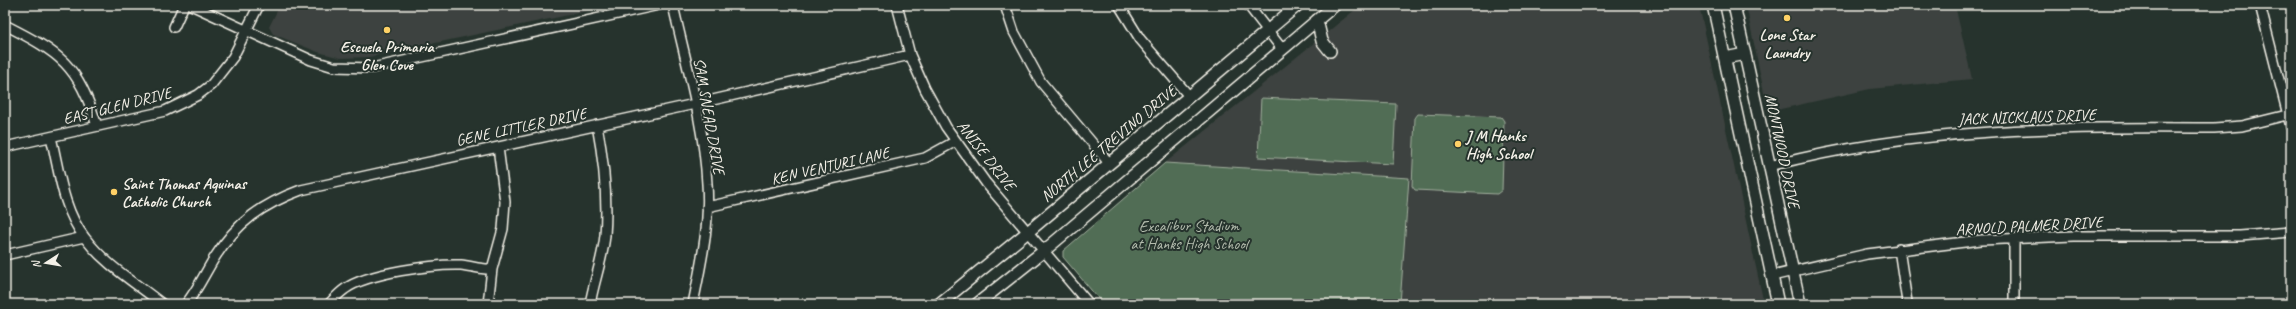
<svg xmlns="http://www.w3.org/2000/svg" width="2296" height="309" viewBox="0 0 2296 309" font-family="Caveat,sans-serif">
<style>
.built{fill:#3c423f}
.green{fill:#516d55;stroke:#a2af9e}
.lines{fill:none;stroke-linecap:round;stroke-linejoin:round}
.minor-casing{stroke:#f4f1e8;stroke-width:12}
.major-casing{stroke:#f4f1e8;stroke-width:14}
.minor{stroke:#26332d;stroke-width:9}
.major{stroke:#26332d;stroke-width:11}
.poi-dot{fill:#ffd166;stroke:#26332d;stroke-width:1.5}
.labels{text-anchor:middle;stroke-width:4;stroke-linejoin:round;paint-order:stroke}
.poi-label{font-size:16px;font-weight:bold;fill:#f4f1e8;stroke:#26332d}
.street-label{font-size:16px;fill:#f4f1e8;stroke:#26332d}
.park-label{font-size:16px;fill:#b3bcad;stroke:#26332d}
</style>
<rect width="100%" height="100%" fill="#26332d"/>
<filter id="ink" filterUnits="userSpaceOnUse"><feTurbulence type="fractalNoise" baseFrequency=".025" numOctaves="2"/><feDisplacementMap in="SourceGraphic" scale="8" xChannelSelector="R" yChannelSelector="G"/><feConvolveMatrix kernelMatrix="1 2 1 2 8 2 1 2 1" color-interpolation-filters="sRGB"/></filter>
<g filter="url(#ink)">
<path class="built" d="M280,5H616L369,57L341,58L318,52L273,34L269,27Z
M1361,5H1699L1764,304H1103L1063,257V251L1165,163Z
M1746,5H1955L1972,79L1870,89L1768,112Z"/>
<path class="green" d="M1261,98L1396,104L1393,164L1258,157Z
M1418,114L1501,117L1504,121L1502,190L1497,194L1415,190L1412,186L1415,118Z
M1165,163L1409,178L1400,304H1103L1063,257V251Z"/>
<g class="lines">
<defs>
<path id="minor" d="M191,5L311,60L334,67L372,68L659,5
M673,5C686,64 704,123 707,184C710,225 701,264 693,304
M897,5L910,55L925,89L946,127L986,183L1089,304
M1005,5L1014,32L1041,82L1109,163
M1119,5L1140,39L1189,96
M1248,5L1282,49
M2260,5L2291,127
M5,25C60,53 78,64 97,126
M174,27L184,5
M51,137C59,170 63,211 85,238C105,265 136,283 162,304
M5,147L165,111L198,95L211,85L233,57L259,5
M1770,166C1917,127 2063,127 2214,128L2242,126L2287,115
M707,207L925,158L956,141
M2014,239V304
M1899,249L1907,302
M5,255L84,237
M1772,276L1867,254L1981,240L2073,236H2240L2291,232
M186,304C198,289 205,273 215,257C237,222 263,204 301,190L695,104L910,55
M329,304C334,299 339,293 345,289C367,273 434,264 461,265C471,266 482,270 492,269
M488,304L492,269L503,229L505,202L498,147
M590,304C594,281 603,258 605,235C608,198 604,162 597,125"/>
<path id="major" d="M1713,5L1778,304
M1734,5L1800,304
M1317,20L1322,41L1330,51
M1725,58L1745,54
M939,304L1029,231L1298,5
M977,304L1045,250L1335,5"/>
</defs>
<use href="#minor" class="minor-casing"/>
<use href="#major" class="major-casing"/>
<use href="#minor" class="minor"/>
<use href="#major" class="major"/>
</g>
</g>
<g class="poi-dot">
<circle cx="1787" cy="18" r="4"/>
<circle cx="387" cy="30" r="4"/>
<circle cx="1458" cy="144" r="4"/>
<circle cx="114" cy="192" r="4"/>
</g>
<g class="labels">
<g class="poi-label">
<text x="1787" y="40">Lone Star<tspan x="1787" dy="18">Laundry</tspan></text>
<text x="387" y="52">Escuela Primaria<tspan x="387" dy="18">Glen Cove</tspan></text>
<text x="1466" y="141" text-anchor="start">J M Hanks<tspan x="1466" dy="18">High School</tspan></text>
<text x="122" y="189" text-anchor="start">Saint Thomas Aquinas<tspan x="122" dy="18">Catholic Church</tspan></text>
</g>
<g class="street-label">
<text transform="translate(117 105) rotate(-14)" y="6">EAST GLEN DRIVE</text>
<text transform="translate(710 116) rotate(80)" y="6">SAM SNEAD DRIVE</text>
<text transform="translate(2027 116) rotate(-2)" y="6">JACK NICKLAUS DRIVE</text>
<text transform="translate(521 126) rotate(-12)" y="6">GENE LITTLER DRIVE</text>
<text transform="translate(1108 143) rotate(-40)" y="6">NORTH LEE TREVINO DRIVE</text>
<text transform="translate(1783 151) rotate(78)" y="6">MONTWOOD DRIVE</text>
<text transform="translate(987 155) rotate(52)" y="6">ANISE DRIVE</text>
<text transform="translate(830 165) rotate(-13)" y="6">KEN VENTURI LANE</text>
<text transform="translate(2029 225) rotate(-3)" y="6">ARNOLD PALMER DRIVE</text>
</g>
<g class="park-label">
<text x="1189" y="231">Excalibur Stadium<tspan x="1189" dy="18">at Hanks High School</tspan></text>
</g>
</g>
<rect width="2296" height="309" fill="none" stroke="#26332d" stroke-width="20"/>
<rect x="10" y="10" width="2276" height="289" fill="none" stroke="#f4f1e8" stroke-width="1.5" filter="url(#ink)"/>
<g transform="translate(46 263) rotate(258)" stroke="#26332d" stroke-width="3" paint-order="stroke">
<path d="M0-3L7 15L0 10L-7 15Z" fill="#f4f1e8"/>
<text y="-6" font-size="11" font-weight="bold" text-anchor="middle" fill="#f4f1e8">N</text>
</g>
</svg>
